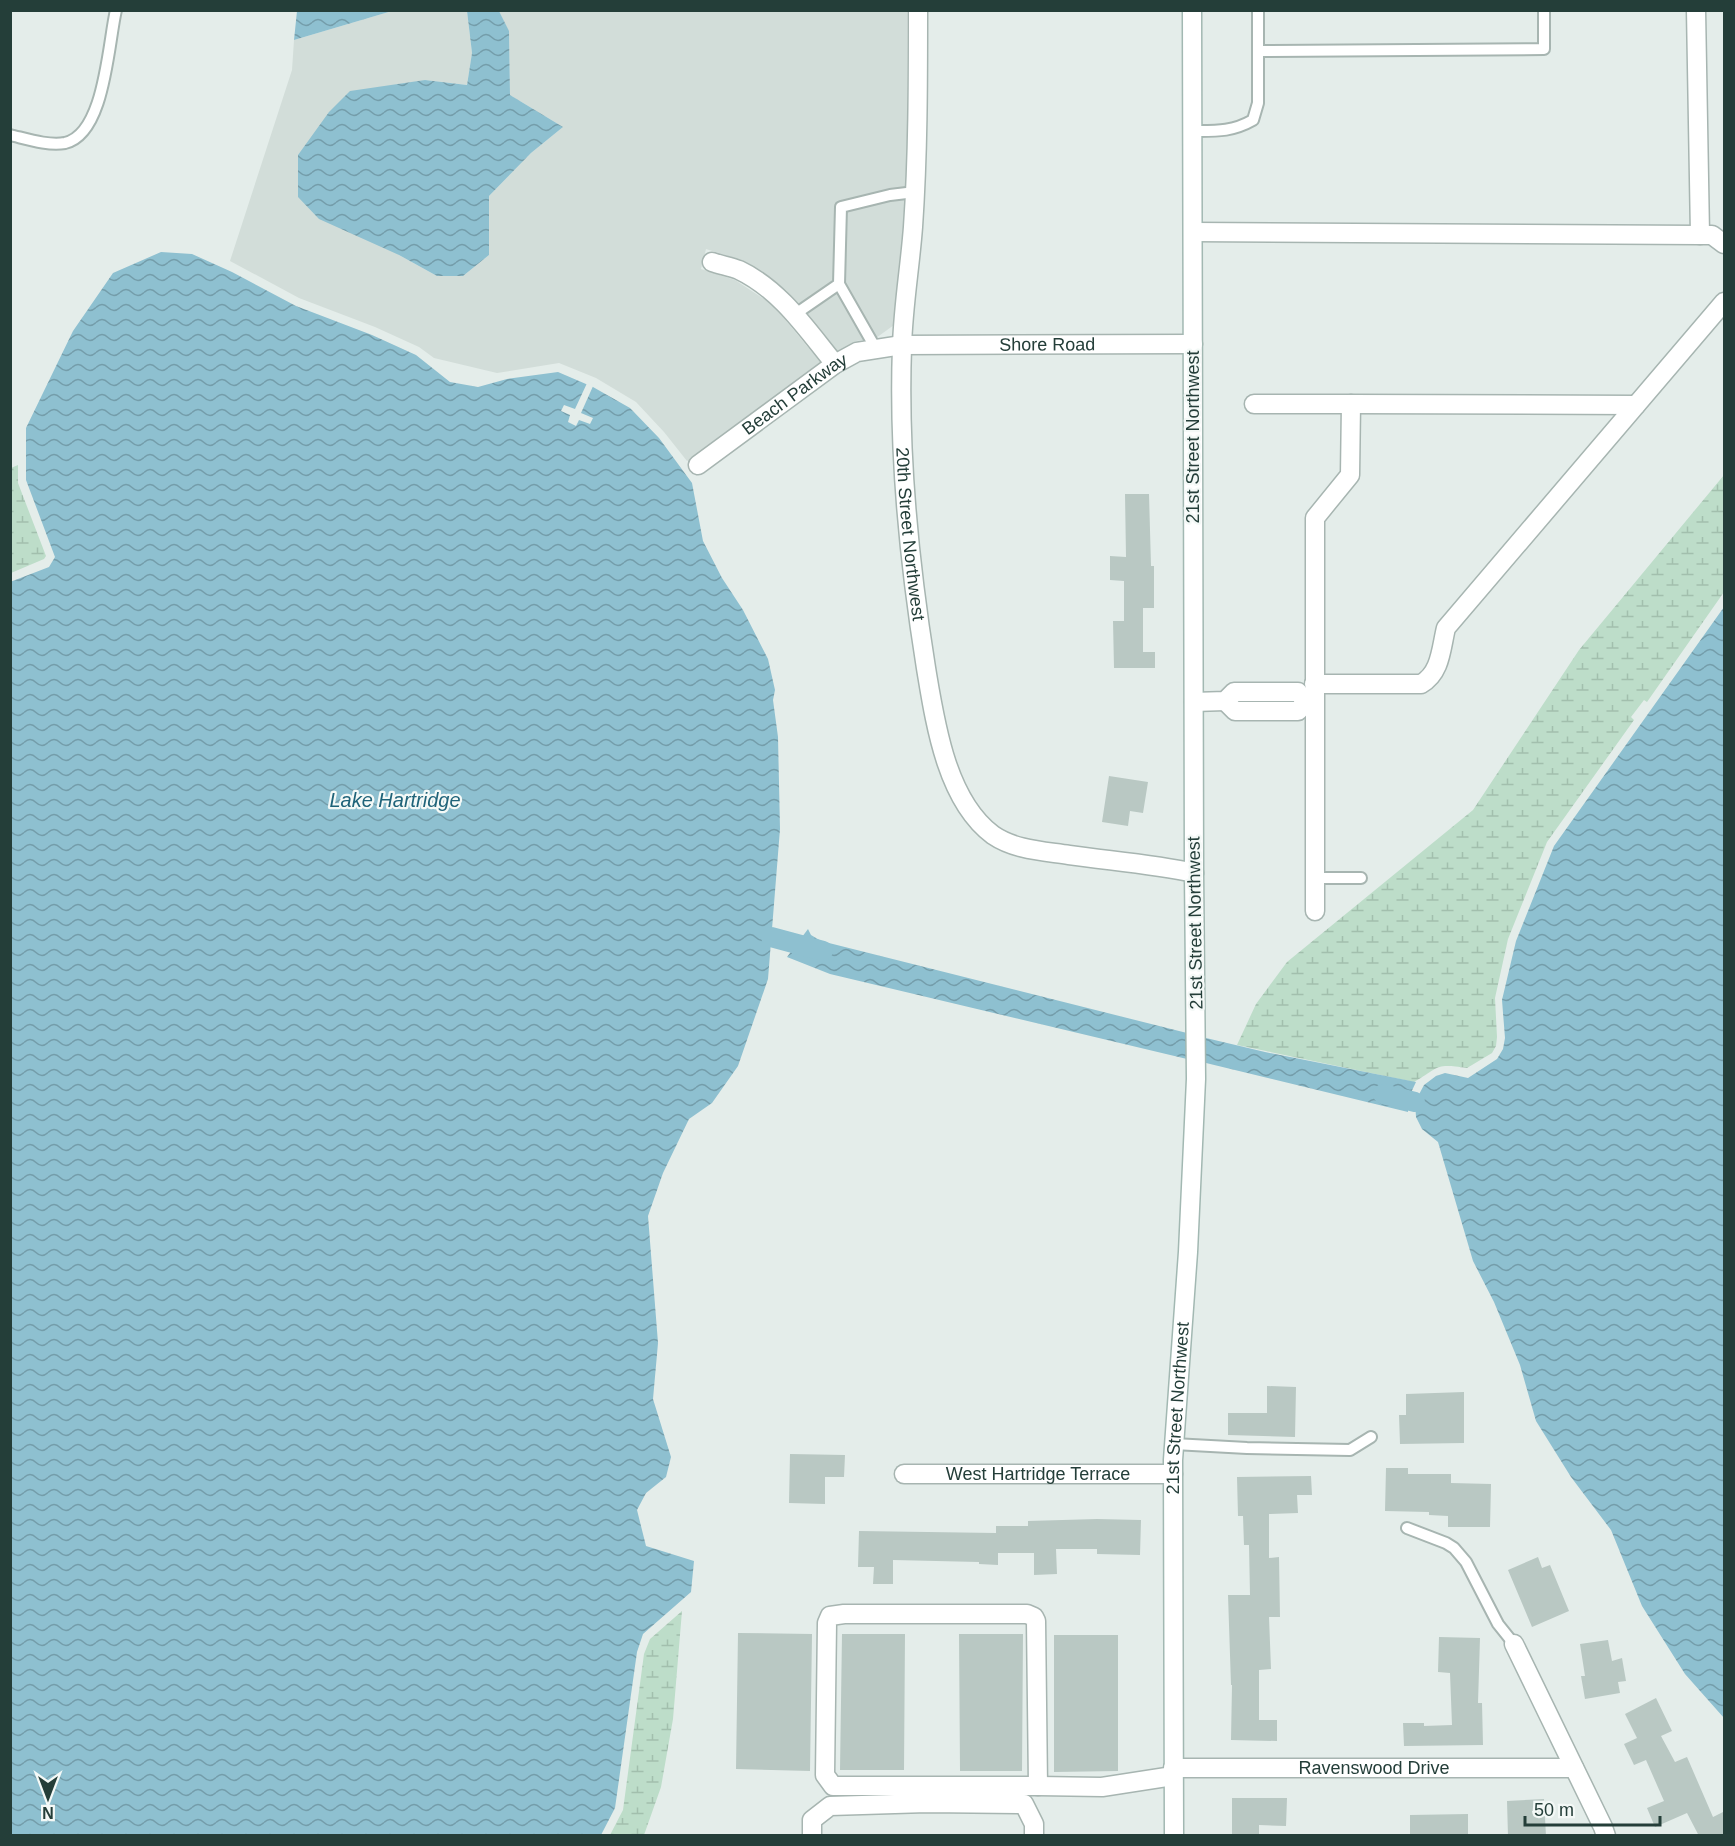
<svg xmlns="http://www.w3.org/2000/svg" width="1735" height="1846" viewBox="0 0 1735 1846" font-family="Helvetica,sans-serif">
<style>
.built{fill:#d2ddd9}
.wetland{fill:url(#wetland-marsh)}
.water{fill:url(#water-waves)}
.pier{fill:#e4edea}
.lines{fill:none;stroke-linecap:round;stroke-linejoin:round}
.canal{stroke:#8ec0d0;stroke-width:20}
.building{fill:#b9c8c3}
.lane-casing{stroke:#a7b5b1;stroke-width:14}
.street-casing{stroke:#a7b5b1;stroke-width:21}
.secondary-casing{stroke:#a2b8b2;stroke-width:21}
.lane{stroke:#fff;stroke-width:10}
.street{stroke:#fff;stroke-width:18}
.secondary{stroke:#fff;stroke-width:18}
.labels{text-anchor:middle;stroke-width:4.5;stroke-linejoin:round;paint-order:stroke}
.street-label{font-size:18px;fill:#243e39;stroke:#f4f9f7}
.water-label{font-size:20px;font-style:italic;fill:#1f6379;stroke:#f4f9f7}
</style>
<defs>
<pattern id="wetland-marsh" width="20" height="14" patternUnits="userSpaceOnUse" patternTransform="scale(1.5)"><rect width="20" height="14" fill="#bdddc9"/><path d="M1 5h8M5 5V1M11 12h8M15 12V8" fill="none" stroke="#a2bfad"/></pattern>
<pattern id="water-waves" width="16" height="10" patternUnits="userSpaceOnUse" patternTransform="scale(1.5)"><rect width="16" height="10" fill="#8ec0d0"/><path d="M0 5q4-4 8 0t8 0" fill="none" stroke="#749daa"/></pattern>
</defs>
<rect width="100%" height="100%" fill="#e4edea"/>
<path class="built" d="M392,11H467L472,53L467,85L425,80L298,155L399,255L437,276H463L489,255V196L531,153L563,127L510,95L509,32L499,11H907V165L903,227L894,325L876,338L856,341L837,352L786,290L772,279L741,260L706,249L701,269L735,280L773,305L821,363L687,461L664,432L636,402L596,378L559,363L497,373L434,358L419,347L375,327L299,298L230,261L292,70L294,40Z"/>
<path class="wetland" d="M18,465V483L46,556L44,559L11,573V468Z
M1724,475V592L1647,702L1644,700L1631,717L1634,720L1547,842L1508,939L1495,998L1497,1037L1496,1046L1492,1053L1467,1068C1434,1063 1440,1067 1414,1082L1237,1045L1256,1004L1287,962L1473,810L1579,650Z
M682,1611L673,1719L661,1787L644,1835H610L623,1810L644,1654L650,1639Z"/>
<path class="water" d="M297,11V10L392,11L294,40Z
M467,11H499L509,31L510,95L563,127L531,153L489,196V255L463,276H437L399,255L319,219L298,197V155L329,112L350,91L425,80L467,85L472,53Z
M161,252L192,254L232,272L296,306L372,335L416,355L450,382L478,387L507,379L558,372L593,387L630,408L659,438L692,483L703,541L722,578L743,610L768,659L775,690L773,700L778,737L780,829L768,979L738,1066L712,1103L689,1119L663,1173L648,1216L658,1343L653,1399L671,1457L666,1477L646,1493L637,1510L646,1546L694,1561L691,1592L643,1634L637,1652L615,1808L601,1835L11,1836L10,582L49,567L55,557L26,480V428L73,331L113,273Z
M1724,607V1718L1685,1674L1642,1606L1611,1530L1571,1477L1536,1421L1520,1365L1494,1302L1473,1261L1438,1142L1422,1129L1416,1117L1415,1102L1424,1085L1436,1076L1445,1073L1468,1078L1497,1059L1503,1049L1505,1038L1502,1000L1516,941L1554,846Z
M808,929L811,935L821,941L1187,1033V1059L830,974L787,957Z
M1206,1038L1265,1052L1416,1082L1408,1099V1112L1206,1063Z"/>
<path class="pier" d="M588,381L594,384L581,413L593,418L590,424L579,420L576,426L568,422L570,415L561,411L564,405L575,409Z"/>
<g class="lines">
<path class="canal" d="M771,937L823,951
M1383,1094L1415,1102"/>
</g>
<path class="building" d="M1125,494H1149L1151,566H1154V608H1143V652H1155V668H1114L1113,621H1124V581L1110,580V556L1126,557Z
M1109,776L1148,782L1143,813L1130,811L1128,826L1102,822Z
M1267,1386L1296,1387L1295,1437L1228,1435V1413H1267Z
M1464,1392V1443L1400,1444L1399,1415H1406V1394Z
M790,1454L845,1455L844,1477H825V1504L789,1503Z
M1386,1468H1408V1474H1451V1483L1491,1484L1490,1527H1448V1516L1429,1515V1512L1385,1511Z
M1311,1476L1312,1495H1297L1298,1513L1269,1514V1558L1279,1557L1280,1617H1269L1271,1669L1259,1670V1720H1277V1741L1231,1740L1232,1685H1231L1228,1595H1250L1249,1545H1244L1243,1516H1238L1237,1477Z
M1097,1519L1141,1520L1140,1555L1097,1554V1549H1056L1057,1574L1034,1575V1553H998V1565L979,1564V1562L893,1560V1584H873L874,1567H858L859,1531L996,1533V1526H1028V1521Z
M1538,1557L1542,1568L1550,1565L1569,1611L1532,1627L1508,1570Z
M738,1633L812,1634L810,1771L736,1769Z
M842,1634H905L904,1770H840Z
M959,1634H1023L1022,1771H960Z
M1054,1635H1118V1771L1054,1772Z
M1439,1637L1480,1638L1478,1703H1482L1483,1745L1404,1746L1403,1723H1424V1726L1452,1725L1450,1673L1438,1672Z
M1608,1640L1612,1661L1622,1658L1626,1681L1618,1682L1620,1693L1585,1699L1581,1676H1585L1580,1644Z
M1656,1698L1672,1731L1661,1736L1675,1762L1687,1757L1713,1817L1725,1811V1836H1699L1687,1813L1655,1827L1647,1808L1664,1801L1646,1760L1634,1765L1624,1744L1637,1738L1625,1714Z
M1232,1798H1287L1286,1826L1259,1825V1836H1232Z
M1544,1799L1546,1836H1508L1507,1801Z
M1468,1814V1836H1410V1815Z"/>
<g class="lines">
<defs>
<path id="lane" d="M1258,10V51
M1193,131C1216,131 1232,132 1253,120L1258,103V51L1544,49V10
M10,135C27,139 48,146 65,143C105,134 108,44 116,10
M794,315L839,284
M876,349L839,284L841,207L890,195L915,192
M1315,878H1361
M1174,1444L1247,1448L1350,1450L1371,1437
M1407,1528L1446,1543L1454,1548L1466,1562L1498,1624L1514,1644"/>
<g id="street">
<path id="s1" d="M918,10C918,83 918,155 913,227C910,267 903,307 902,347C898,455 909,562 926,668C935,722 946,800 993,835C1015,850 1043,851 1069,855C1111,861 1153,864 1194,873"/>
<path d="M1696,10L1700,235"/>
<path d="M1193,232L1700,235H1712L1724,244"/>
<path d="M712,262C721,265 731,267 739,270C781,290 807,330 835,364"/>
<path d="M1254,404H1351L1350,475L1315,518V911"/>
<path d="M1351,404L1636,405"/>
<path id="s2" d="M698,465L835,364L857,352L902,345L1193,344"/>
<path d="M1314,684H1421C1441,673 1441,648 1446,628L1724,302"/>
<path d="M1225,701L1235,711H1298L1306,702H1313"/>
<path d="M1194,702L1225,701L1234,692H1298L1306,702"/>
<path id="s3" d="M904,1474H1173"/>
<path d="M844,1614H1027L1034,1617L1036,1621L1038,1786H833L825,1775L827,1623L830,1616Z"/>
<path d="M1514,1644L1603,1827L1606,1836"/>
<path id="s4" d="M1173,1768H1574"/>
<path d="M1038,1786L1102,1787L1173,1776"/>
<path d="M812,1836V1820L830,1806L927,1803L1024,1804L1034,1824V1836"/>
</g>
<g id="secondary">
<path id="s5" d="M1174,1836L1173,1460L1188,1252L1196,1079L1194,873L1192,10"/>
</g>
</defs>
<use href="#lane" class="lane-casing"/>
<use href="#street" class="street-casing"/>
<use href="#secondary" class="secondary-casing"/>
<use href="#lane" class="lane"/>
<use href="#street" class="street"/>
<use href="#secondary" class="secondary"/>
</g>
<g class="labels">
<g class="street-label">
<text dy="6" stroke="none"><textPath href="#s2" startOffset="386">Shore Road</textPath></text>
<text dy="6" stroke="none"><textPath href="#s2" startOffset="120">Beach Parkway</textPath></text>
<text transform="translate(1193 437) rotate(-90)" y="6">21st Street Northwest</text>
<text dy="6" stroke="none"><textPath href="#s1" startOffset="525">20th Street Northwest</textPath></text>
<text transform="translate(1195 923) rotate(-91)" y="6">21st Street Northwest</text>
<text dy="6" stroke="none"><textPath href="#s5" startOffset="428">21st Street Northwest</textPath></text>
<text dy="6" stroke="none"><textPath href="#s3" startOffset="134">West Hartridge Terrace</textPath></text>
<text dy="6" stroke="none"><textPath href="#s4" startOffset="201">Ravenswood Drive</textPath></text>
</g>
<g class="water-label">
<text x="395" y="807">Lake Hartridge</text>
</g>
</g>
<rect width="1735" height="1846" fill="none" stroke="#243e39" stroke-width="24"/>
<g transform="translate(48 1798) rotate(180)" stroke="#f4f9f7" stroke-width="4.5" paint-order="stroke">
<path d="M0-4.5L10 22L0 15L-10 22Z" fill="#243e39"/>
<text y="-9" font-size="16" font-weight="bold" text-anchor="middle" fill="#243e39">N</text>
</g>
<path d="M1525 1816v9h135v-9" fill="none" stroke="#243e39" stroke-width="3"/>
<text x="1534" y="1816" font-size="18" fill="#243e39" stroke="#f4f9f7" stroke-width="4.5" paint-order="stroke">50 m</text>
</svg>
